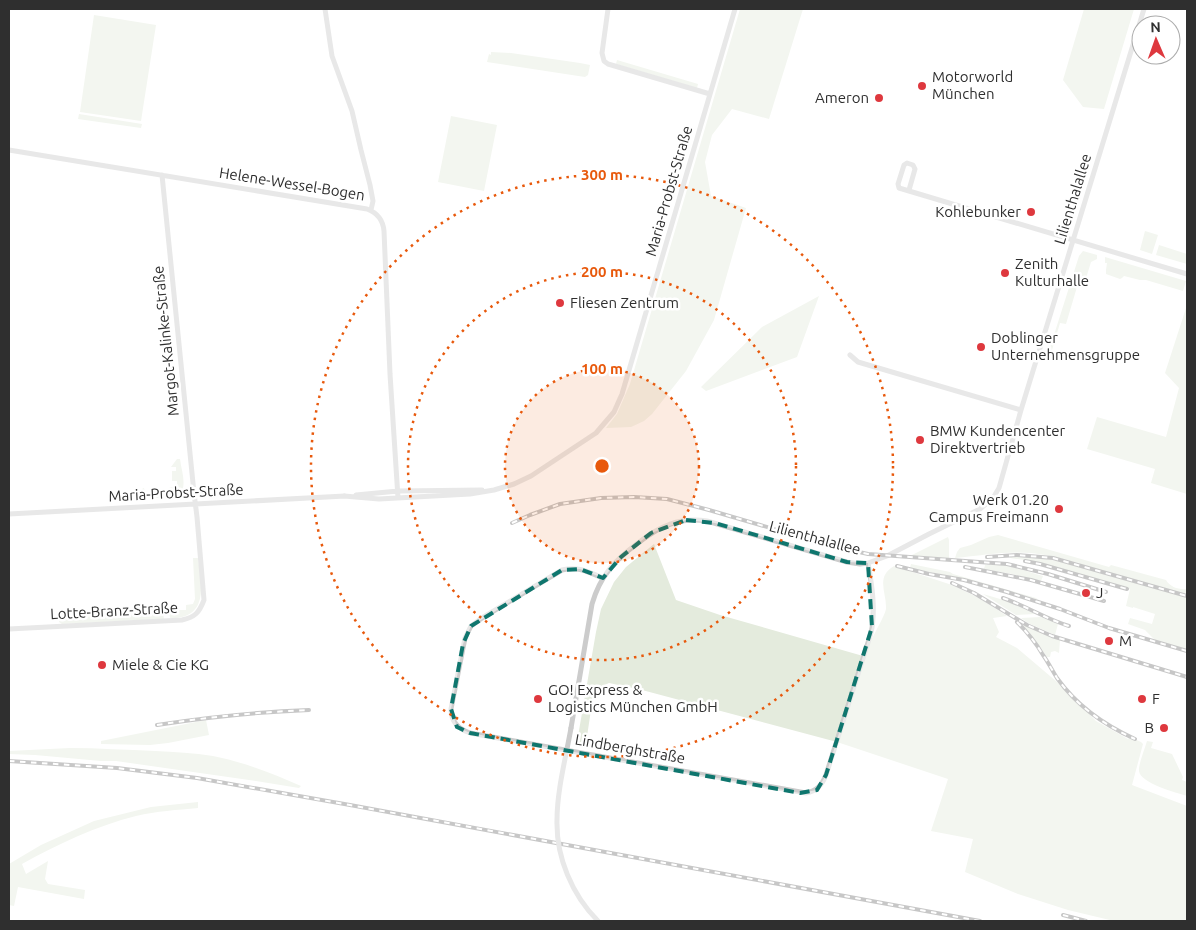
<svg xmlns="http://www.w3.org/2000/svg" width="1196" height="930" viewBox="0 0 1196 930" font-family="Ubuntu,sans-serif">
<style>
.green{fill:#e4ebdd}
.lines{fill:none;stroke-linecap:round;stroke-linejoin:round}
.minor{stroke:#ccc;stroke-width:5}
.rail-casing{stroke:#848484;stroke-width:4}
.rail{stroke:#fff;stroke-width:2;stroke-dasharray:5.5;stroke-linecap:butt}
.minor-bridge{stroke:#ccc;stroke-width:5}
.marked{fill:none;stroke:#0f766e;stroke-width:4;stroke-dasharray:10 6;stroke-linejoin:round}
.ring{fill:none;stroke:#e8590c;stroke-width:2.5;stroke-dasharray:2.5 5}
.poi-dot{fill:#de383e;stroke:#fff;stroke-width:2}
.labels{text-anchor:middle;stroke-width:5;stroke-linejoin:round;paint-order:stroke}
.poi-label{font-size:15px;fill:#2f2f2f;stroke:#fff;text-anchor:start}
.street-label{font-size:15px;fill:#2f2f2f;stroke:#fff}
.centre{fill:#e8590c;stroke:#fff;stroke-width:2.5}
.ring-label{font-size:15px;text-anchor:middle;font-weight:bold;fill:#e8590c;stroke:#fff;stroke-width:5;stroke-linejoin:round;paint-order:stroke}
</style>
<rect width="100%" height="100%" fill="#fff"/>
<path class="green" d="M740,9H803L769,119L732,109L712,135L705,162L711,196L746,208L714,320L686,371L652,414L644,421L631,427L606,428L617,414L630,384Z
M1084,9H1134L1104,109L1083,107L1063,80Z
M94,15L156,25L141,121L80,112Z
M491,52L511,53L580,63L590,65L588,75L585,77L487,62L489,54L491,55Z
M617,60L698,84L697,88L616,64Z
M79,114L142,124L141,128L78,119Z
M451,116L497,125L484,191L438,182Z
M1145,231L1158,235L1152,254L1140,250Z
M1159,245L1187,254V264L1156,255Z
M1083,251L1097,255V259L1091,262L1083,288L1077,287L1066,324L1060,323L1050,357H1047L1079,256Z
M1105,257L1186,281L1183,291L1146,280H1140L1124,276L1122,278L1120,279L1106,274V270L1107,263H1105Z
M819,296L797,357L706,391L701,387L762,327Z
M1187,305V494L1151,483L1155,469L1087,449L1097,417L1166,437L1179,388L1165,373Z
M177,459H180C181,468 185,479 183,488C180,500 153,498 142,498V489L144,488L145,493L169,491V488L177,486V481H172V471H176V467H171Z
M998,535L1109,567L1111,565L1166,580C1170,587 1179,590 1187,589V650L1155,640L1145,630L1128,624L1130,618L1152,624L1155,614L1133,607V608L1126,606L1130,589L1038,562L1010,558L1011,556C1036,556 1055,560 1079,567L1080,563C1068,561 1057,557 1045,555C1016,549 985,555 955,558L957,552L960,548L971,545L989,537Z
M948,537L949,540V558L912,557L910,556Z
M654,544L676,600L720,615L863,656C867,647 885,616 886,609C887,593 875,577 894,566L952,585L979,598L1007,616L993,618L999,632L996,637L1017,648L1063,687L1096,721L1128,739L1130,737L1141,742L1143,744L1132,785L1187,806V921H1114L1068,910L1018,894L965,872L973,839L931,831L948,779L837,742L642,690L609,683L594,690L586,743L577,742L596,632L601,609L614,582L626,567Z
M193,558H198C200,578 209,610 182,617C179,618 174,618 170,618L169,610H186V605L193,604L195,599Z
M911,564L950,572L953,574L1036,598L1039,600L979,582L910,568Z
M985,565C1004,562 1025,571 1043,576L1041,581L1012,574L984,569Z
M983,594L1007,601L1035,614L1016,615Z
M163,613L164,619L62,624L59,622V618Z
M1041,617L1058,624L1055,635L1028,623L1021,618Z
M1020,623L1060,640L1059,653L1055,651L1051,652L1050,657H1047L1037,643Z
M206,720L209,735L168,743L150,745L101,744V741Z
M1147,741L1153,742L1151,748L1172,754L1183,777L1182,780L1187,782V796C1177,793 1140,783 1139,771C1138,766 1145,748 1147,741Z
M70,748C98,748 127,750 155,751C174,752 194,753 213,756C243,762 272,773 301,786L299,788L256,781L116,761H101L35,755L9,754V751Z
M198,802V808C177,810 157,811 136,816C96,826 58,844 22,864L26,874L48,861L45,879L48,884L85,890L84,899L18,887L14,906L9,905V864L41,845L94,821L151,807Z"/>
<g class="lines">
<path class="minor" d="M325,9L332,56L352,111L361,150L370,185L373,201L371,210
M608,9L602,53L604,61L608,64L710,94
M9,150L367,209C378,213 383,220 384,231L390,374L398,498
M909,190L915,169L913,165L907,163L904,165L898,184L899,188L1187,274
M850,355L858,362L1021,410
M356,495L398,491L482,490
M344,496L379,499L470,494L494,490L514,484L531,476L596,433L614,412L622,394L735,9
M9,514L345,496
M603,578C588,572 579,566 562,570L482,618L471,626L465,638L451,709C451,722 458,729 470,733L806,793C817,791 822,785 826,775L871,633C876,611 872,585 868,563
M9,629L182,620C195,617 199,613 204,600L197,517L194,493L162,175
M571,728L592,604C600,576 615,560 638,543C660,526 679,517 707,521L847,562L860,564L868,563L887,556L929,534L980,509L993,498L999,488L1021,410L1144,9"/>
<defs>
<path id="rail" d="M512,523L530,515L560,504L601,498L634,497L667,499L709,510L832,546L868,554L1007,564L1048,574L1106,592
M987,557L1017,555L1053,558L1187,596
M1025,561L1040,564L1127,589
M897,566L929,574L964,580L1007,592L1060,609L1109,628L1187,651
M965,567L1031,580L1104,601
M952,583L974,593L1027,625L1052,636L1187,677
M1003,598C1026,606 1046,619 1069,626
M1017,622C1027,632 1036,643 1043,655C1048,662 1052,670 1057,678C1077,706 1104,725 1135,739
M157,725C208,717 258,712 309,710
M9,761L117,768L197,778L350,805L980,921
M1063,915L1086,921"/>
</defs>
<use href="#rail" class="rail-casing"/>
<use href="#rail" class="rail"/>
<path class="minor-bridge" d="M571,728C566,757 557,790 557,820C556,857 572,895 598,921"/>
</g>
<path d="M0 0H1196V930H0ZM686,520L715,523L847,562L868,563L872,627L826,775L817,790L800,793L470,733L457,727L451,709L463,644L471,626L562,570L580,569L603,578L621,557L651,533Z" fill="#fff" fill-opacity=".55" fill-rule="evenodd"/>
<path class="marked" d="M686,520L715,523L847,562L868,563L872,627L826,775L817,790L800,793L470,733L457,727L451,709L463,644L471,626L562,570L580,569L603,578L621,557L651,533Z"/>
<circle cx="602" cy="466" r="97" fill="#e8590c" fill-opacity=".12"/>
<g class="ring">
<circle cx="602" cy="466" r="97"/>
<circle cx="602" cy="466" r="194"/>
<circle cx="602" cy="466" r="291"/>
</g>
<g class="poi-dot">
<circle cx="922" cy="86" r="5"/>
<circle cx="879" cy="98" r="5"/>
<circle cx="1031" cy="212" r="5"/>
<circle cx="1005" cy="273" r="5"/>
<circle cx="560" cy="303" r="5"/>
<circle cx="981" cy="347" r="5"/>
<circle cx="920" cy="440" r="5"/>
<circle cx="1059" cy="509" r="5"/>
<circle cx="1086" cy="593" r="5"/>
<circle cx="1109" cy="641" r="5"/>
<circle cx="102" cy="665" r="5"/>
<circle cx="538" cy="699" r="5"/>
<circle cx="1142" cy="699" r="5"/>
<circle cx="1164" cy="728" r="5"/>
</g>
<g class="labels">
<g class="poi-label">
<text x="932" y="82">Motorworld<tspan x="932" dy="17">München</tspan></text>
<text x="869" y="103" text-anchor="end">Ameron</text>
<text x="1021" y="217" text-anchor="end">Kohlebunker</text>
<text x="1015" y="269">Zenith<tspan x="1015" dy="17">Kulturhalle</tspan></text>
<text x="570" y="308">Fliesen Zentrum</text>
<text x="991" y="343">Doblinger<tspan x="991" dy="17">Unternehmensgruppe</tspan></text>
<text x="930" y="436">BMW Kundencenter<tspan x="930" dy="17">Direktvertrieb</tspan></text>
<text x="1049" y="505" text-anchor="end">Werk 01.20<tspan x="1049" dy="17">Campus Freimann</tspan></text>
<text x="1096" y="598">J</text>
<text x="1119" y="646">M</text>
<text x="112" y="670">Miele &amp; Cie KG</text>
<text x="548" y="695">GO! Express &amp;<tspan x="548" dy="17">Logistics München GmbH</tspan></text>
<text x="1152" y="704">F</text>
<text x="1154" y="733" text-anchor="end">B</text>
</g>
<g class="street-label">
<text transform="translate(292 184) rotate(9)" y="5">Helene-Wessel-Bogen</text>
<text transform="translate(669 191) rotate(-74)" y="5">Maria-Probst-Straße</text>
<text transform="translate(1073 199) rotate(-73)" y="5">Lilienthalallee</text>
<text transform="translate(166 341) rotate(-96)" y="5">Margot-Kalinke-Straße</text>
<text transform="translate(176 493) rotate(-3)" y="5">Maria-Probst-Straße</text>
<text transform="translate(815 538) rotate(15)" y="5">Lilienthalallee</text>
<text transform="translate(114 611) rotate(-3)" y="5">Lotte-Branz-Straße</text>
<text transform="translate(630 749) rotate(10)" y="5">Lindberghstraße</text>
</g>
</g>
<circle cx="602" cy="466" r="8" class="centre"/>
<g class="ring-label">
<text x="602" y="180">300 m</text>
<text x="602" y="277">200 m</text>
<text x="602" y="374">100 m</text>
</g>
<rect width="1196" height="930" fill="none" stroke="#2f2f2f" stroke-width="20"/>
<g transform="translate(1156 40) rotate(358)"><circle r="24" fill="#ffffff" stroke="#acacac"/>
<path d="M0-4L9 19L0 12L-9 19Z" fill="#de383e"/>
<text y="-8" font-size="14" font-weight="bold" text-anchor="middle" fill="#2f2f2f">N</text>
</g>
</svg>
